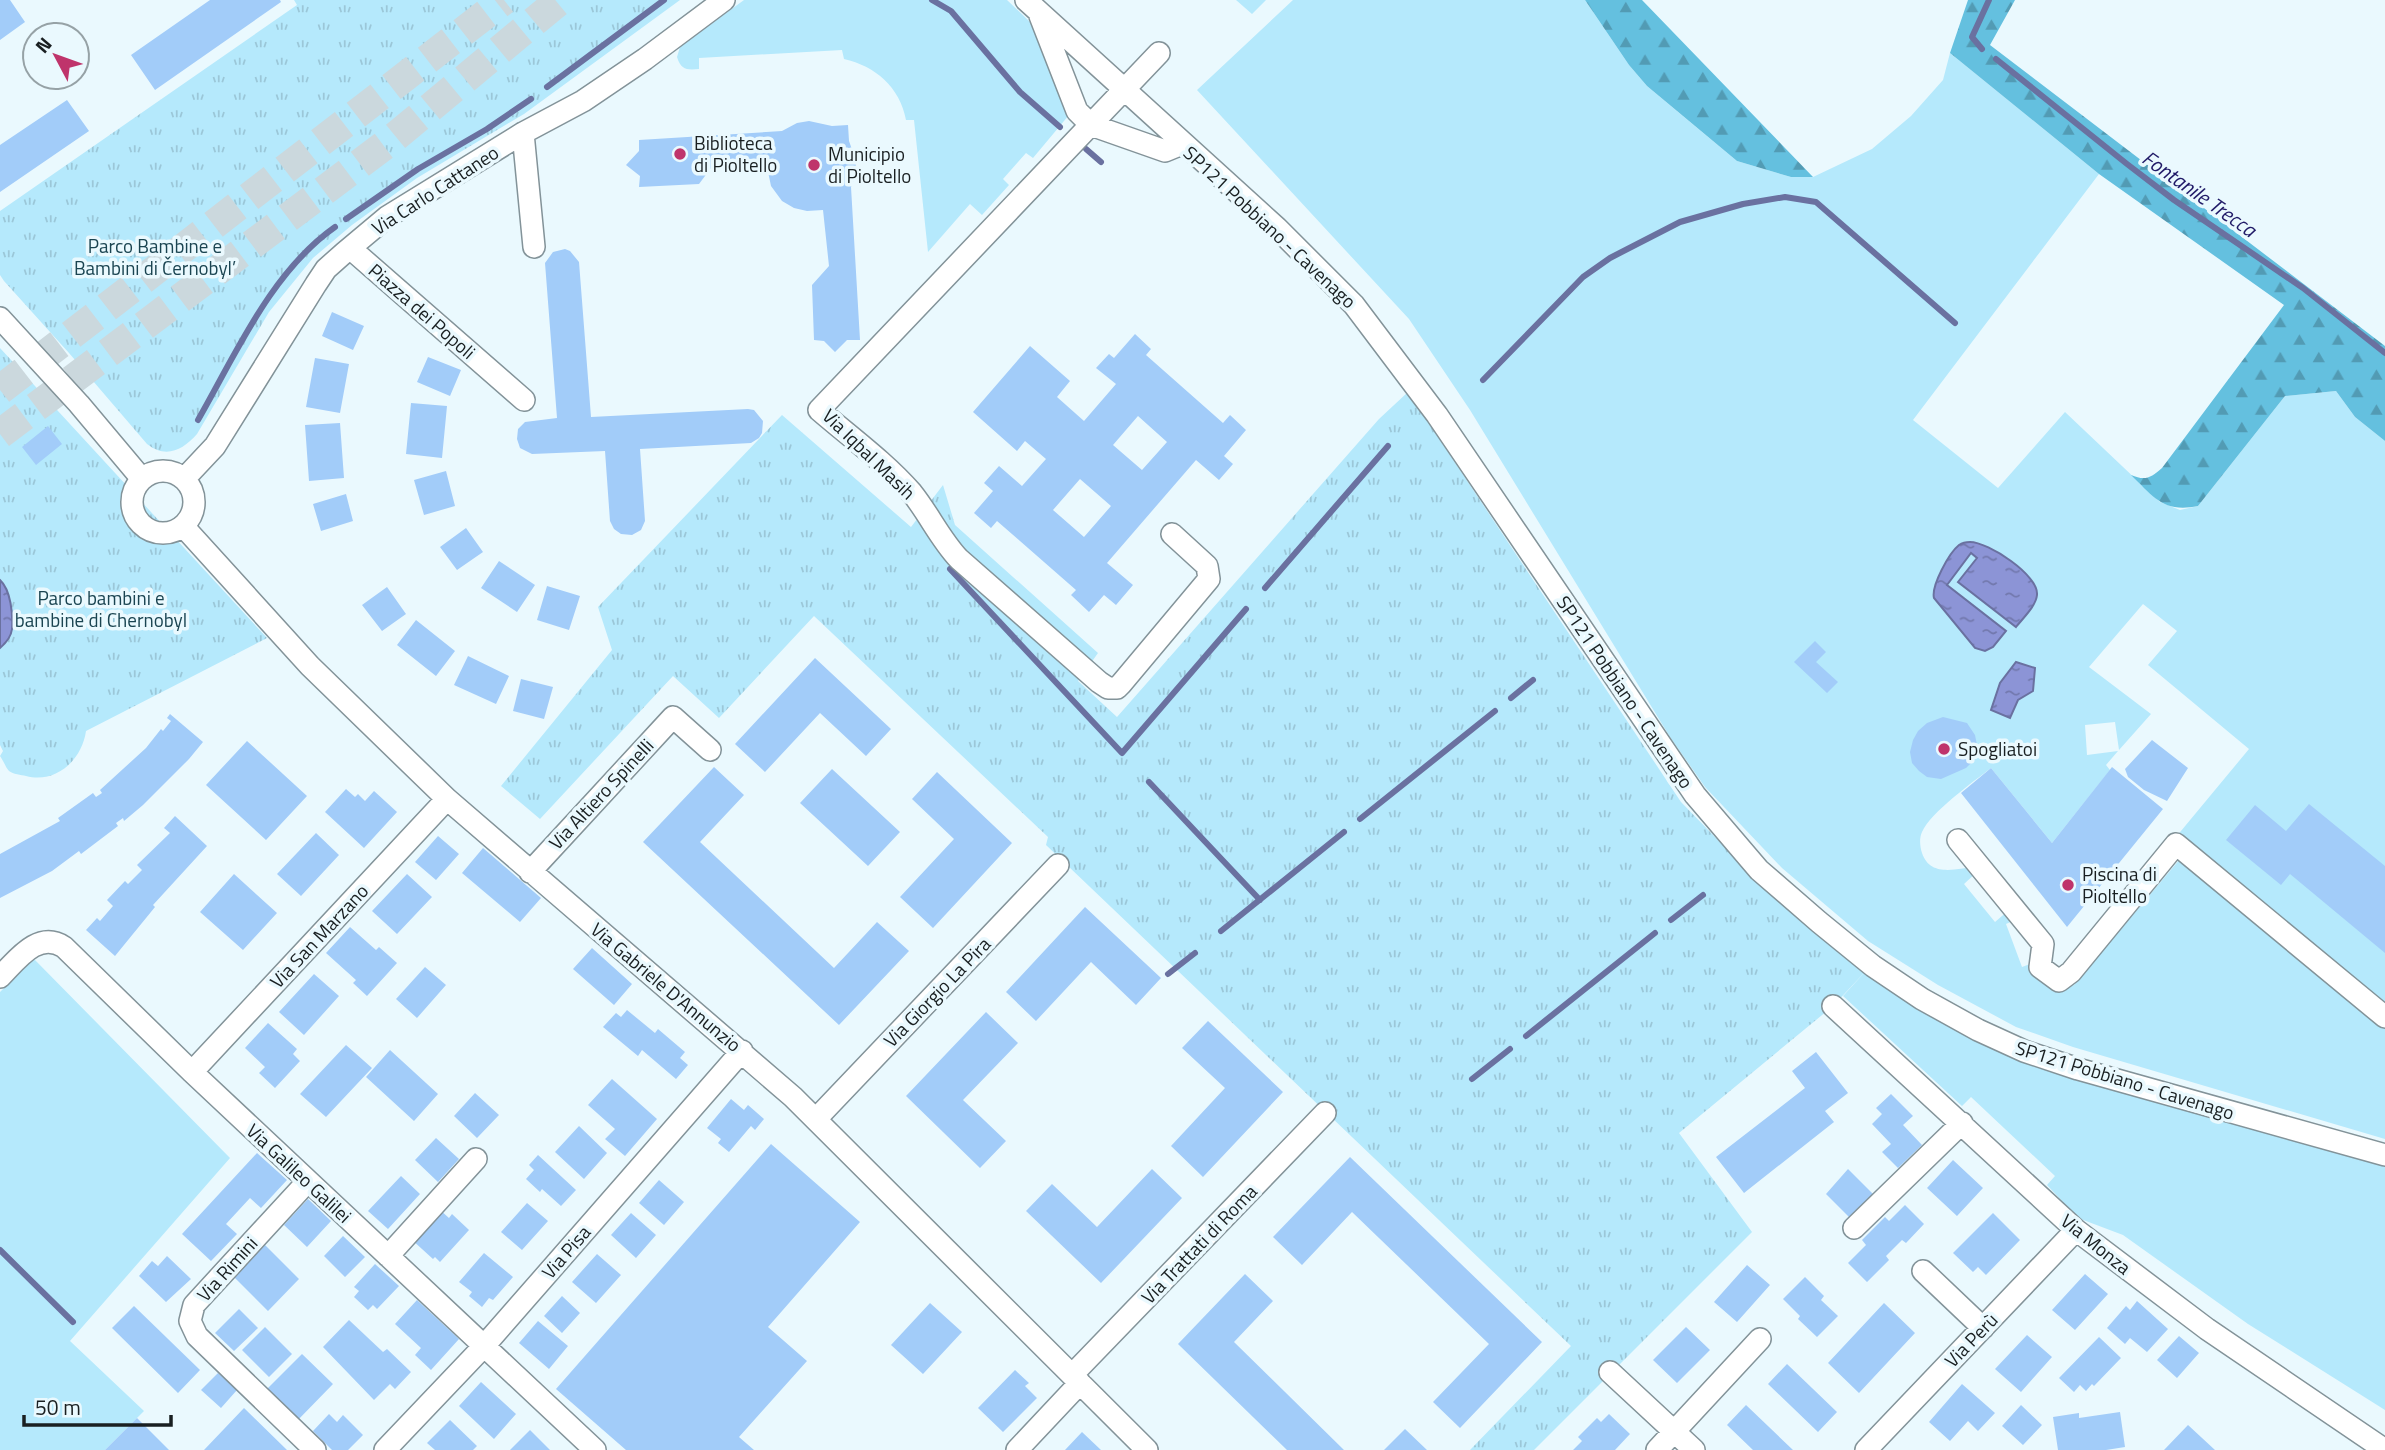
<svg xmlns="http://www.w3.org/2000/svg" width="2385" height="1450" viewBox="0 0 2385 1450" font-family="'Titillium Web',sans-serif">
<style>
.grass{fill:#b5e9fc}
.forest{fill:url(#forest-firs)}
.park{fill:url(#park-tufts)}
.water{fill:url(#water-ripples);stroke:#6a71a0;stroke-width:2}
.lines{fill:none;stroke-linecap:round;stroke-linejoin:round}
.stream{stroke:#6a71a0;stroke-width:6}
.building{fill:#a2ccf9;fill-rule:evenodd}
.highway-tunnel{stroke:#cbd8dd;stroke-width:30;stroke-dasharray:30 15;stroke-linecap:butt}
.minor-casing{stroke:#839399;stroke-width:24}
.minor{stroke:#fff;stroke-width:21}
.poi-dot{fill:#bf346b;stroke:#eaf9fe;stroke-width:2.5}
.labels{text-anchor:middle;stroke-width:7;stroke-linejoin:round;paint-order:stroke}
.poi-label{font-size:19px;fill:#191f21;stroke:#eaf9fe;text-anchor:start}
.street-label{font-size:19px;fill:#191f21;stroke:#eaf9fe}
.park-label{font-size:19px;fill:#1a4451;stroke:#eaf9fe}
.water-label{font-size:21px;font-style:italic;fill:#201a67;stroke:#eaf9fe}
</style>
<defs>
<pattern id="forest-firs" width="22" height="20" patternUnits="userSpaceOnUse" patternTransform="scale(1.75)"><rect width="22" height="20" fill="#64c0df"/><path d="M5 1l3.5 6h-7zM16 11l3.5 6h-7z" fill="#529bb4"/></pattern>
<pattern id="park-tufts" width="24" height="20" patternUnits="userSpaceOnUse" patternTransform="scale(1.75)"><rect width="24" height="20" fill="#b5e9fc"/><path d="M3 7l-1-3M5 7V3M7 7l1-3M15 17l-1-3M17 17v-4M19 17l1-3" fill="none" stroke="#9bc7d8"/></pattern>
<pattern id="water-ripples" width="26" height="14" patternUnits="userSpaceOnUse" patternTransform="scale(1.75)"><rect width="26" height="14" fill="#8c94d6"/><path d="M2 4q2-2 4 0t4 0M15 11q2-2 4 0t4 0" fill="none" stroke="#7278ad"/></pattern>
</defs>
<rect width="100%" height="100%" fill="#eaf9fe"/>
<path class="grass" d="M744,0H1007L1030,22L1065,99L1069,115L1033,158L1026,153L1003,179L1009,185L982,215L970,204L928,252L914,120H906C900,87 875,66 844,59L842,50L699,58V69C687,70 681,70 677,57L680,47Z
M1293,0H1585L1629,65L1647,86L1678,112L1737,161L1791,177H1813L1872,149L1911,116L1943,80L1950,53L2099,174L1913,420L1998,488L2065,412L2160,502L2180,510L2198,506L2285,396L2336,391L2355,417L2385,441V1002L2380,1009L2176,837L2249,749L2148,665L2177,631L2143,604L2089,667L2151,714L2119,750L2115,722L2085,725L2087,755L2118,751L2106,765L2110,770L2052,843L1991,768C1973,782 1931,812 1922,832C1919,838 1920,847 1922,853C1930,877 1955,869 1974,867L1978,871L1964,884L1995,922L2009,910L2015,920L2006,924L2022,967L2030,964C2039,986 2052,994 2074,985L2180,859L2385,1024V1139L2073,1047L2016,1027L1938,985L1868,941L1782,868L1705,787L1670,737L1470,410L1409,319L1197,90Z
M34,959L230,1158L70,1341L144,1411L105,1450H0V992Z
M1864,973L1965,1034L2385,1162V1410L2248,1324L2123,1235L2078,1218L2047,1185L2055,1176L1971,1097L1962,1106L1843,996Z"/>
<path class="forest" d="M1585,0H1642L1813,177H1791L1737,161L1647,86L1629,65Z
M1968,0H2015L1990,45L2385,346V441L2355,417L2336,391L2285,396L2198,506C2163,513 2154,497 2131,475C2145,481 2151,478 2162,468L2284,305L2099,174L1950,53Z"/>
<path class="park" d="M294,0H680L524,114L417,178L352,225L313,258L269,312L197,434C183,450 166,459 147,444L69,353L4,281L0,275V211L297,5Z
M1236,0H1266L1252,14Z
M0,348L267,638L86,731C82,760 56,784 26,776C21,775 13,774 9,771C6,768 3,760 0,756L3,751L0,745Z
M1408,392L1681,802L1747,870L1864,973L1833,1006L1679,1133L1752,1232L1534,1450H1470L1571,1346L1046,845L1048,837L814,616L719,718L673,676L540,819L501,786L612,650L598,607L782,415L911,527L943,485L955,525L1098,653L1078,681L1117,717L1379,419Z"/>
<path class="water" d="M1970,542C1988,542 2039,575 2037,595C2036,606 2023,618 2016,627L1958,582L1977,558L1971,553L1947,585L2006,631L1993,647L1985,651L1975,648L1934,598C1931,586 1949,553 1959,545C1962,543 1966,542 1970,542Z
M0,580C11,590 13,615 12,629C11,637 6,643 0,648Z
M2016,662L2035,668L2033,691L2018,700L2010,718L1991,710L2000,683Z"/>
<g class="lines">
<path class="stream" d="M932,0L951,11L1020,92L1060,127
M1982,49L1972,37L1989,0
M1996,59L2127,164L2174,200L2303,288L2385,353
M547,87L664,0
M1086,149L1101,162
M346,219L418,169L487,129L531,99
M1483,380L1583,277L1610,258L1680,222L1743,204L1785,197L1816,202L1955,323
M198,420C236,354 271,272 335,227
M950,569L1122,753L1246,609
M1265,588L1388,446
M1511,698L1533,680
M1149,782L1260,900
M1360,819L1495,711
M1671,920L1703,895
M1221,931L1344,832
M1168,974L1195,953
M1526,1036L1655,933
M1472,1079L1510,1049
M0,1250L73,1322"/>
</g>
<path class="building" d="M0,0H10L25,22L0,40Z
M210,0H280L281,2L155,90L131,55Z
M67,100L89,131L0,192V145Z
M809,121L832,126L848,125L849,141L856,161L855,177L851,187L860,340H847L835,352L824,341L814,340L812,285L829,266L823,210L807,211L794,208L782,201L771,186L766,162L714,164L699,184L639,187L640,176L626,165L639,151V140L782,131L797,123Z
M565,249L570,251L579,262L591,417L748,409L754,410L763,421L762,433L759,438L751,443L640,449L645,521L641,530L632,535L621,534L614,529L610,521L605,451L532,454L520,448L517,439L518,429L525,422L557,418L545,263L553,252Z
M332,312L364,326L353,350L322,336Z
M1135,334L1151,349L1146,355L1223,423L1230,415L1246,430L1224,456L1233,464L1219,480L1196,460L1107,563L1133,585L1116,605L1104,595L1089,612L1071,595L1076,590L997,521L991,528L974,513L993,491L984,483L999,466L1022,486L1046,459L1025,441L1017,451L973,412L1030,346L1070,381L1057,397L1084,421L1116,384L1096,368L1109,354L1114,358ZM1138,416L1167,442L1142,470L1113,445ZM1080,479L1111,506L1084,537L1053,510Z
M428,357L461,370L450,396L417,382Z
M315,358L349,364L340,413L306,407Z
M411,403L447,406L442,458L406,454Z
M340,423L344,478L309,481L305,425Z
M48,426L62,444L36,465L22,447Z
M446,471L455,506L424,515L414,480Z
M346,494L353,521L321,531L313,504Z
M466,528L483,552L457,570L440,547Z
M499,561L535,585L517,612L481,588Z
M547,586L580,596L569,630L537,620Z
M387,587L406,614L382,631L362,605Z
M416,620L455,651L436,676L397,645Z
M1815,641L1826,652L1816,662L1838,682L1827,693L1794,662Z
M468,656L509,676L496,704L454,685Z
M815,658L891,729L866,756L820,713L765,772L735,744Z
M521,679L553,687L544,719L513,711Z
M170,714L203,742L189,759L143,805L124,821L123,818L116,823L118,826L81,854L79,851L52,871L0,898V854L60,821L58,818L93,793L96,797L102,793L100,790L146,748L161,729L163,731L171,721L167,718Z
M1943,717L1967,723L1975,735L1978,750L1973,761L1966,768L1941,779L1927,777L1919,771L1912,763L1910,752L1913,740L1918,731L1927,723Z
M2152,740L2188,768L2167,801L2144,790L2128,777L2125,769Z
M247,741L307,796L266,840L206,785Z
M714,767L744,795L700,842L834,968L877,922L909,951L839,1025L643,842Z
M2112,767L2163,809L2067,927L1961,793L1991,768L2052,843Z
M832,769L900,832L868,866L800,803Z
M937,772L1012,843L933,928L900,897L954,839L912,799Z
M346,789L355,797L358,794L365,801L374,791L397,812L364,848L325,812Z
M2309,804L2385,866V953L2290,874L2281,885L2226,840L2255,805L2286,831Z
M175,816L207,846L153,905L155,907L115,956L86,930L97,918L100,921L113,906L107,900L125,881L128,884L142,870L137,865L170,833L164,828Z
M316,833L339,855L301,896L277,874Z
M438,836L459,854L436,880L415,862Z
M483,848L541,898L520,922L462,873Z
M234,874L277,913L243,950L200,912Z
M407,874L432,897L397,934L372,911Z
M1085,907L1161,978L1136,1005L1091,962L1036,1021L1006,992Z
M350,927L376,950L379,947L397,963L367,996L353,983L356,980L326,953Z
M592,948L632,984L614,1005L573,969Z
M425,967L446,985L417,1018L396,999Z
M314,974L339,996L304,1035L279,1012Z
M627,1010L655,1033L658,1029L685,1052L680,1058L688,1065L676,1079L642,1050L638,1056L603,1027L616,1013L621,1017Z
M986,1012L1018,1043L963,1100L1006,1141L980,1168L906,1096Z
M1208,1021L1283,1092L1203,1177L1171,1146L1225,1088L1182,1048Z
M268,1023L297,1049L293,1054L300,1061L275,1088L259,1073L265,1067L245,1048Z
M346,1045L372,1068L326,1117L300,1094Z
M390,1050L438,1094L414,1121L366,1077Z
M1816,1052L1848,1093L1825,1111L1834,1122L1744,1193L1716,1157L1805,1088L1792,1071Z
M612,1079L657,1119L625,1156L605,1139L615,1129L588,1105Z
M475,1093L499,1115L477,1138L454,1116Z
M1891,1094L1913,1116L1903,1125L1922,1145L1898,1168L1882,1152L1891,1144L1872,1124L1882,1114L1876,1108Z
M731,1099L744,1110L748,1105L764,1119L755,1130L751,1126L729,1152L718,1143L721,1139L707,1128Z
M579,1126L607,1153L584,1179L555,1152Z
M436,1138L459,1159L438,1182L415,1160Z
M771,1144L860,1222L768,1327L807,1361L739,1437L754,1450H626L556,1389Z
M257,1153L287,1180L261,1208L250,1198L226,1224L237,1234L211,1261L182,1234Z
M538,1155L576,1190L561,1206L542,1189L540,1192L526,1179L534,1170L529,1165Z
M1350,1157L1542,1342L1460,1428L1433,1402L1489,1344L1352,1212L1302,1265L1273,1237Z
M1953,1160L1983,1188L1957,1216L1927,1188Z
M1152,1169L1182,1198L1101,1283L1026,1211L1052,1184L1097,1227Z
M1848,1169L1873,1194L1850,1218L1826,1194Z
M401,1176L420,1194L388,1229L368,1211Z
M659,1180L684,1202L664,1225L639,1203Z
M308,1199L331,1221L307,1247L284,1225Z
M527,1203L548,1221L522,1250L501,1232Z
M1905,1205L1924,1224L1906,1243L1902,1240L1886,1256L1889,1260L1867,1282L1848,1263L1866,1245L1862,1240L1885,1217L1889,1221Z
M439,1209L449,1218L452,1214L469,1230L440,1262L435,1257L433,1259L411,1239Z
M631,1213L656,1235L636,1258L611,1235Z
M1993,1213L2020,1240L1986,1275L1978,1267L1973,1272L1953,1253Z
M343,1236L365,1257L345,1277L324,1256Z
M265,1245L299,1279L268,1311L234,1277Z
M484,1253L513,1277L493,1300L489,1298L482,1307L469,1296L472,1292L459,1282Z
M597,1254L621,1275L596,1303L572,1282Z
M167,1256L191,1279L166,1302L139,1276L152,1261L158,1266Z
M375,1264L399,1286L377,1309L373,1305L368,1310L354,1297L359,1291L354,1287Z
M1747,1265L1770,1285L1737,1322L1714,1302Z
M1245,1274L1273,1301L1234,1342L1344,1450H1287L1178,1344Z
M2085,1274L2108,1294L2075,1330L2052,1310Z
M1805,1277L1824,1296L1821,1300L1838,1316L1817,1337L1798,1319L1800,1316L1783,1299Z
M562,1296L580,1313L562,1333L544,1316Z
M417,1300L459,1339L431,1370L415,1355L421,1348L395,1324Z
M2137,1301L2168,1329L2147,1352L2130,1338L2125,1344L2107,1328L2126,1306L2130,1310Z
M930,1303L962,1332L923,1374L891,1345Z
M1884,1303L1915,1333L1859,1393L1828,1363Z
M134,1306L200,1370L178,1393L112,1328Z
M239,1309L258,1328L234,1351L215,1333Z
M349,1320L383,1352L387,1349L411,1372L395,1389L390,1384L374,1400L323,1347Z
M538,1321L568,1346L549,1369L519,1343Z
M265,1327L292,1354L269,1377L242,1350Z
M1686,1327L1710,1350L1677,1383L1653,1360Z
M2027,1335L2052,1357L2021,1392L1995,1369Z
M2179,1336L2199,1353L2177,1378L2157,1360Z
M2099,1337L2121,1358L2094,1386L2092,1384L2086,1391L2080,1385L2074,1392L2059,1378Z
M302,1354L333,1384L295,1423L264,1392Z
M1787,1364L1837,1412L1818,1432L1768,1384Z
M1015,1370L1029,1383L1025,1386L1037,1398L1003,1432L978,1408Z
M218,1373L237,1390L221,1408L201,1390Z
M481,1382L516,1414L494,1439L459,1406Z
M1962,1384L1995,1413L1978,1431L1968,1421L1950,1441L1929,1422Z
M1746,1405L1793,1450H1753L1727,1425Z
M2021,1405L2042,1425L2023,1445L2002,1426Z
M244,1408L287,1450H204Z
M2120,1412L2125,1447L2106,1450H2058L2053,1417L2079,1413V1418Z
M329,1414L337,1422L343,1415L363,1435L348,1450H332L313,1431Z
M1609,1414L1630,1434L1615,1450H1573L1582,1441L1578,1437L1597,1418L1601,1422Z
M137,1418L169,1450H105Z
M450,1420L477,1446L473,1450H435L427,1443Z
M2188,1425L2215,1450H2164Z
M1405,1429L1427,1450H1384Z
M530,1430L550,1450H510Z
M1082,1432L1101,1450H1065Z"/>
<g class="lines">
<path class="highway-tunnel" d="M0,390L504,0
M0,434L390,141L560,0"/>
<defs>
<path id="minor" d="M1026,0L1277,228L1354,305L1437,415L1695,795L1759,870L1819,922L1873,966L1922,999L1978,1030L2024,1051L2078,1069L2385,1155
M1040,16L1077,111L1091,125L1165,151L1182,144
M1159,53L819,410C849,436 885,462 912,493C929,514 940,539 959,559L1099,682L1108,688H1117L1121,684L1209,579L1207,566L1172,534
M523,133L534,247
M350,248L524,400
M0,318L79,404L142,479
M132 502a31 31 0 1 1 62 0a31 31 0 1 1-62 0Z
M184,479L215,446L316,284L326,269L344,253L387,217L523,133L583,101L645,59L724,0
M183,526L310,666L447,799L793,1097L1147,1450
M1958,840L2043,944L2040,967L2059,981L2071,972L2176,844L2385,1017
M530,872L673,717L710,750
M0,977C17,960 38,930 64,947L192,1072L595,1450
M1833,1006L2076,1230L2207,1329L2385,1450
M192,1072L447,799
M816,1119L1058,865
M308,1181L194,1305L190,1321L197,1336L315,1450
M1854,1228L1962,1123
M388,1256L476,1159
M1923,1271L1983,1328
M1610,1372L1694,1450
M1072,1375L1325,1113
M385,1450L484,1346L742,1051
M1017,1450L1080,1383
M1657,1450L1760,1339
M1866,1450L2076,1230"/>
</defs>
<use href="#minor" class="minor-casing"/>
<use href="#minor" class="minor"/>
</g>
<g class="poi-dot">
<circle cx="680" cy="154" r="7"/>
<circle cx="814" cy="165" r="7"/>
<circle cx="1944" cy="749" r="7"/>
<circle cx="2068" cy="885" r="7"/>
</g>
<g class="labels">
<g class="poi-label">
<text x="694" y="150">Biblioteca<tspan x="694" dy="22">di Pioltello</tspan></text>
<text x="828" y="161">Municipio<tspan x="828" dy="22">di Pioltello</tspan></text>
<text x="1958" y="756">Spogliatoi</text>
<text x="2082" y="881">Piscina di<tspan x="2082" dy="22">Pioltello</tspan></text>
</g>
<g class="street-label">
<text transform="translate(435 190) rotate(-33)" y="7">Via Carlo Cattaneo</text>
<text transform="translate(1270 227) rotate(43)" y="7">SP121 Pobbiano - Cavenago</text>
<text transform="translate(422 311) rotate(41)" y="7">Piazza dei Popoli</text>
<text transform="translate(869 454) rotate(44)" y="7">Via Iqbal Masih</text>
<text transform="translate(1625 692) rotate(56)" y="7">SP121 Pobbiano - Cavenago</text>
<text transform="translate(601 794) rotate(-47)" y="7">Via Altiero Spinelli</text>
<text transform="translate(319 936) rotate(-47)" y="7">Via San Marzano</text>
<text transform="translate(666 987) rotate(40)" y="7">Via Gabriele D'Annunzio</text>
<text transform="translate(937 992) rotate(-46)" y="7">Via Giorgio La Pira</text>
<text transform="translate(2125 1080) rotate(17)" y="7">SP121 Pobbiano - Cavenago</text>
<text transform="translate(299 1173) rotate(43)" y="7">Via Galileo Galilei</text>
<text transform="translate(1199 1244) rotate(-46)" y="7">Via Trattati di Roma</text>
<text transform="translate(2096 1244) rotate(39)" y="7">Via Monza</text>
<text transform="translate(566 1252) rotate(-49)" y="7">Via Pisa</text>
<text transform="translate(227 1269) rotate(-48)" y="7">Via Rimini</text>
<text transform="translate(1971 1340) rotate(-46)" y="7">Via Perù</text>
</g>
<g class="park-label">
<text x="155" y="253">Parco Bambine e<tspan x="155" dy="22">Bambini di Černobyl’</tspan></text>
<text x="101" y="605">Parco bambini e<tspan x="101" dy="22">bambine di Chernobyl</tspan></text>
</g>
<g class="water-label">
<text transform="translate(2199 194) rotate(35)" y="7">Fontanile Trecca</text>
</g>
</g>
<g transform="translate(56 56) rotate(311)"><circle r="33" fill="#eaf9fe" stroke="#96a2a6" stroke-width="2"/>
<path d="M0-5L12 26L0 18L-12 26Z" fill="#bf346b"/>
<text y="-10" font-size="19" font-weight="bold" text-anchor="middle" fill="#191f21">N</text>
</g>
<path d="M24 1415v10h147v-10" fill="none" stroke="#191f21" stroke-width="3.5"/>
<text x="35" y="1415" font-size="21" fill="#191f21" stroke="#eaf9fe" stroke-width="5" paint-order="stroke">50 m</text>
</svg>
